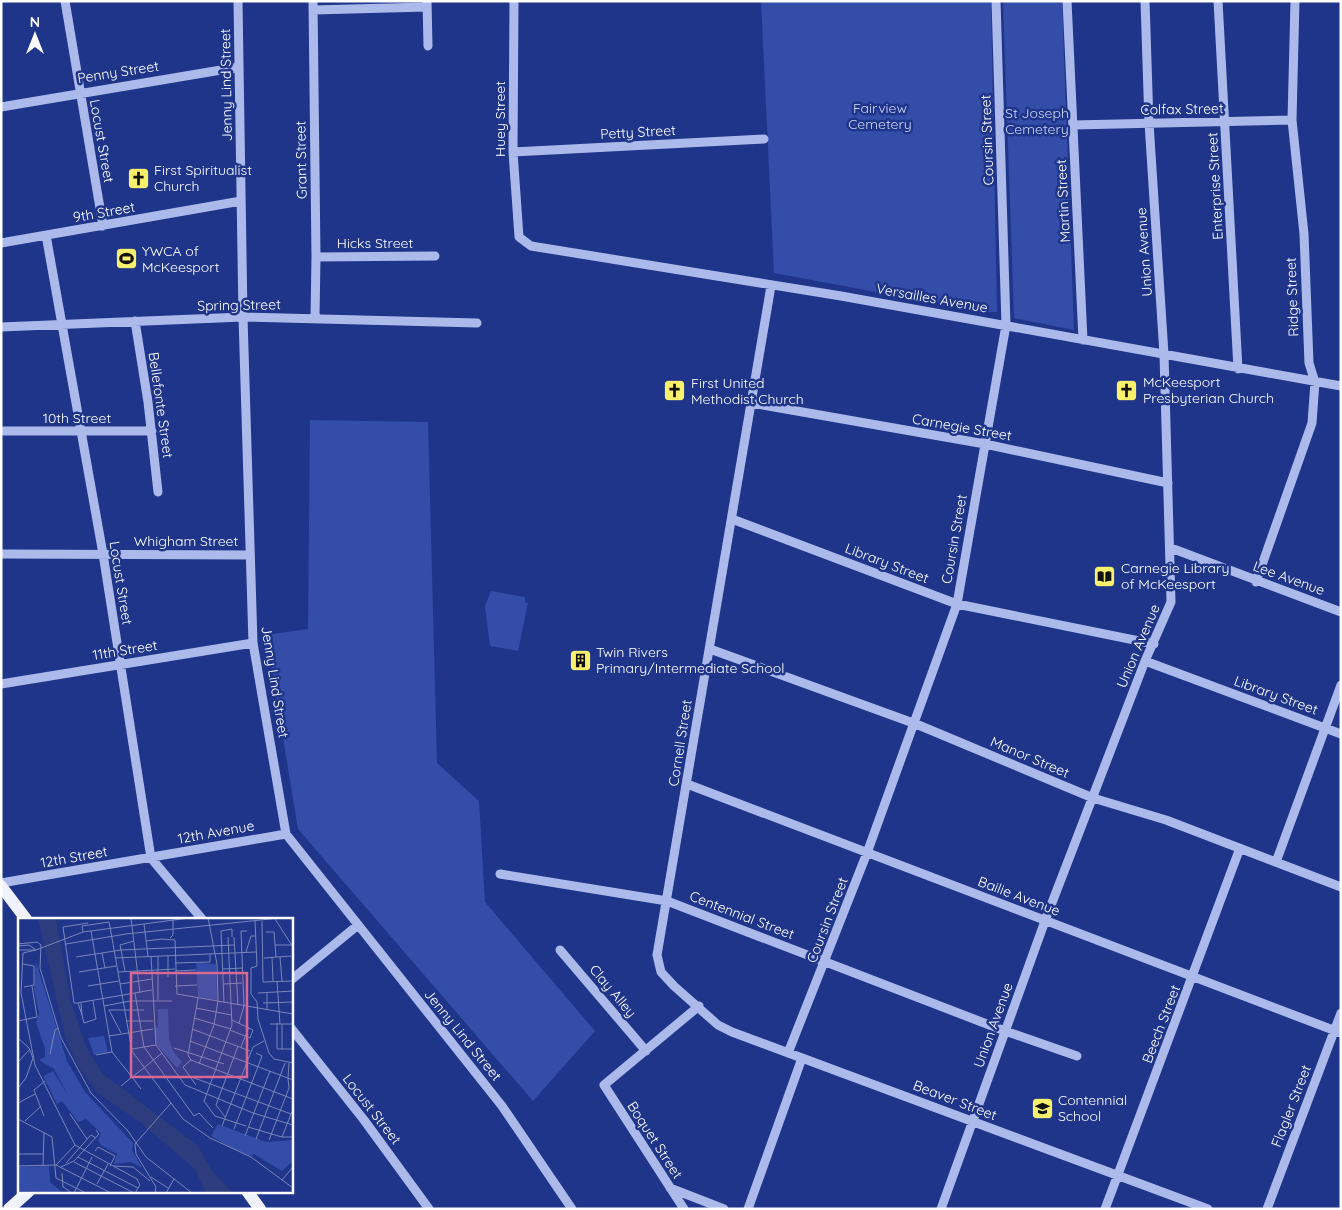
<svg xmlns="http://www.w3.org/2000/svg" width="1342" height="1210" viewBox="0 0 1342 1210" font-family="Quicksand,sans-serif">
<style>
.green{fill:#334da8}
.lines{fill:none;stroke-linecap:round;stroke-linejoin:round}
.minor{stroke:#acbaeb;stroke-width:9}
.major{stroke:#f0f3fe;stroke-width:12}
.labels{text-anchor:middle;stroke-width:5;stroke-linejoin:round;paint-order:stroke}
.street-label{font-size:14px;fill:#fff;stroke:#1f358a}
.park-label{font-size:14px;fill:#d0d9f8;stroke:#1f358a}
.poi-label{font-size:14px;fill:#fff;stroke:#1f358a;text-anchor:start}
.inset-road{fill:none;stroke:#7986b9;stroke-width:1}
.view{fill:#d76994;fill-opacity:0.15;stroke:#d76994;stroke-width:2.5}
.inset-edge{fill:none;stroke:#fff;stroke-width:2.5}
</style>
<rect width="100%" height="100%" fill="#1f358a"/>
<path class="green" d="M761,1H991L997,312H983L774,273Z
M1003,1H1062L1074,330L1014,318Z
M310,420L428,422L437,763L479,801L485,902L595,1031L533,1101L298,829L266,635L308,629Z
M491,591L525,597V602L528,603L518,651L490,646L485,606Z"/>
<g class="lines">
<path class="minor" d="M65,1L103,226
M238,1L243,317L253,643L286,834L502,1106L572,1209
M313,1L316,257L315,318
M427,1L428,46
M514,1L513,152L519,237L531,246L841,296L1341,386
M1067,1L1083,340
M1218,1L1238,369
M313,10L427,7
M1,107L239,67
M1073,125L1292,120
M513,152L764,139
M46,235L103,554L151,858L202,919
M1,243L241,201
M316,257L435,256
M771,286L657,955L661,972L674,986L718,1025L732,1032L1208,1209
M135,321L148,402L158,492
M1,327L243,317L477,323
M751,403L985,444L1168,483
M1,431H152
M732,519L957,604L1154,644
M1171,548L1341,612
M1,554L250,555
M1256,582L1312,423L1315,382L1309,363L1304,234L1292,120L1295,1
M710,649L916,724L1093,798L1166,820L1341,887
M1145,661L1341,734
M1,684L253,643
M687,784L1341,1033
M1276,862L1341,685
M500,874L667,901L1005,1031L1077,1056
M1,883L286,834
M560,950L646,1051
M291,980L358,925
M291,1028L364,1120L429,1209
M788,1053L867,853L957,604L1006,325L996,1
M670,1188L724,1209
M684,1209L604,1085L699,1006
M748,1209L802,1058
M941,1209L1045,921L1145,661L1171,602L1164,354L1149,123L1145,1
M1105,1209L1240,848
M1267,1209L1341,1013"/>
<path class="major" d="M1,886L26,919
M247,1191L260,1209
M9,1209L29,1191"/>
</g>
<defs>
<symbol id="church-square" viewBox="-11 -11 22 22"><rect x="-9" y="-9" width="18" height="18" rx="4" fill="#f9f16c" stroke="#1f358a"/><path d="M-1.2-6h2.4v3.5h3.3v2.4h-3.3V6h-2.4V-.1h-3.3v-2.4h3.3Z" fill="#111"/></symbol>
<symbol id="stadium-square" viewBox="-11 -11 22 22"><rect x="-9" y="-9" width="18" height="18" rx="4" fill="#f9f16c" stroke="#1f358a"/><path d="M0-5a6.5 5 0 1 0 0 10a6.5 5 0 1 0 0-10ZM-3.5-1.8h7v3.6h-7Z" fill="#111"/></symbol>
<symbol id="library-square" viewBox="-11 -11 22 22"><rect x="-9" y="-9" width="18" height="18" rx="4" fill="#f9f16c" stroke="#1f358a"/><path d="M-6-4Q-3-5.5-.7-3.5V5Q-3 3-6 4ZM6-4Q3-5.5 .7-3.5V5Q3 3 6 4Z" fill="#111"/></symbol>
<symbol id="building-square" viewBox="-11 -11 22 22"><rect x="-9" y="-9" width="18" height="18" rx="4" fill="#f9f16c" stroke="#1f358a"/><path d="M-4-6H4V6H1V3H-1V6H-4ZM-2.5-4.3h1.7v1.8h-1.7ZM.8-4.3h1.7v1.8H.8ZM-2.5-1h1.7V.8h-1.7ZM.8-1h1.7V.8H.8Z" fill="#111"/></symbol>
<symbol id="school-square" viewBox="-11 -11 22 22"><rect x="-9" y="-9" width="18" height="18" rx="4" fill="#f9f16c" stroke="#1f358a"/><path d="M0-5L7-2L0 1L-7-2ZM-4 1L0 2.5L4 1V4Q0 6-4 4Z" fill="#111"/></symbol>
</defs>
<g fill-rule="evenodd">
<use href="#church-square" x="126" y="166" width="25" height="25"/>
<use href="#stadium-square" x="114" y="246" width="25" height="25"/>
<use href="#church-square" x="1114" y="378" width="25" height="25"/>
<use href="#church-square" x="662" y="378" width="25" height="25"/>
<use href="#library-square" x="1092" y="564" width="25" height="25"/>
<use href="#building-square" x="568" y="648" width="25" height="25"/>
<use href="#school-square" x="1030" y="1096" width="25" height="25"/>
</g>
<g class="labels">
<g class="street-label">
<text transform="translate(118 72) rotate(-9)" y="5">Penny Street</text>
<text transform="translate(226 85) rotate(-91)" y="5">Jenny Lind Street</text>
<text transform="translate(1182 109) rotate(-1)" y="5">Colfax Street</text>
<text transform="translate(500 119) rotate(-90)" y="5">Huey Street</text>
<text transform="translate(638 132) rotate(-3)" y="5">Petty Street</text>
<text transform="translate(987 140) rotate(-92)" y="5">Coursin Street</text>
<text transform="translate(102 141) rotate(80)" y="5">Locust Street</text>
<text transform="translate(301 160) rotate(-91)" y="5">Grant Street</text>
<text transform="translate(1215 186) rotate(-93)" y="5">Enterprise Street</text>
<text transform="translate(1063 201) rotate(-93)" y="5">Martin Street</text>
<text transform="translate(104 212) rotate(-10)" y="5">9th Street</text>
<text x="375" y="248">Hicks Street</text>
<text transform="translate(1144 252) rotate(-94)" y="5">Union Avenue</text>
<text transform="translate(1292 297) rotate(-92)" y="5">Ridge Street</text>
<text transform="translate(932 298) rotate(10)" y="5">Versailles Avenue</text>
<text transform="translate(239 305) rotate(-1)" y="5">Spring Street</text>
<text transform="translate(161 405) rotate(82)" y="5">Bellefonte Street</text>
<text x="77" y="423">10th Street</text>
<text transform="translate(962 427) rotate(10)" y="5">Carnegie Street</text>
<text transform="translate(954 539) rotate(-80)" y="5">Coursin Street</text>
<text x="186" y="546">Whigham Street</text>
<text transform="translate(887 563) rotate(21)" y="5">Library Street</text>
<text transform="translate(1289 578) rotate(20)" y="5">Lee Avenue</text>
<text transform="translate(121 583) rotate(81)" y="5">Locust Street</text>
<text transform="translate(1138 646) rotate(-67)" y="5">Union Avenue</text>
<text transform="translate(125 650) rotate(-9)" y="5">11th Street</text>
<text transform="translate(275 682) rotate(81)" y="5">Jenny Lind Street</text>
<text transform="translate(1276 695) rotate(20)" y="5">Library Street</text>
<text transform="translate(680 743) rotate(-81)" y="5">Cornell Street</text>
<text transform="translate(1030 757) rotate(23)" y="5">Manor Street</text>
<text transform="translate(216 832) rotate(-10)" y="5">12th Avenue</text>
<text transform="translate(74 857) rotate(-10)" y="5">12th Street</text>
<text transform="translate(1019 896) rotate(21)" y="5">Bailie Avenue</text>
<text transform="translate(742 915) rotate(21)" y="5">Centennial Street</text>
<text transform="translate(827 920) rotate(-69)" y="5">Coursin Street</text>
<text transform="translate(613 991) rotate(50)" y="5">Clay Alley</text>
<text transform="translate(1161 1024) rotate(-69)" y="5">Beech Street</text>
<text transform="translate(993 1025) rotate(-70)" y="5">Union Avenue</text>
<text transform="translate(463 1035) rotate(51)" y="5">Jenny Lind Street</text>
<text transform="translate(955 1100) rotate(21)" y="5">Beaver Street</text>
<text transform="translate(1291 1106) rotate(-69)" y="5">Flagler Street</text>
<text transform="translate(372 1109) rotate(52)" y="5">Locust Street</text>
<text transform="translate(655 1140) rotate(57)" y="5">Boquet Street</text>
</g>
<g class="park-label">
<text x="880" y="113">Fairview<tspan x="880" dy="16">Cemetery</tspan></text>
<text x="1037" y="118">St Joseph<tspan x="1037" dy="16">Cemetery</tspan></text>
</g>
<g class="poi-label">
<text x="154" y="175">First Spiritualist<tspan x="154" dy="16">Church</tspan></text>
<text x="142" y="256">YWCA of<tspan x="142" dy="16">McKeesport</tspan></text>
<text x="1143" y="387">McKeesport<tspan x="1143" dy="16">Presbyterian Church</tspan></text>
<text x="691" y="388">First United<tspan x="691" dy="16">Methodist Church</tspan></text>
<text x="1121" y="573">Carnegie Library<tspan x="1121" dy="16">of McKeesport</tspan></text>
<text x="596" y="657">Twin Rivers<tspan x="596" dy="16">Primary/Intermediate School</tspan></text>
<text x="1058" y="1105">Contennial<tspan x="1058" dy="16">School</tspan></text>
</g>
</g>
<g transform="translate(18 918)">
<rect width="275" height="275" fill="#1f358a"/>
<path d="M18,44L49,143L67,174L115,225L114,232L124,250L113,244L96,246L99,236L83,227L80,223L83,215L68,201L60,204L44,183L39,186L25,158L35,153L51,179L36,151L21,142L27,139V131L18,104L21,96L16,71ZM178,45L198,46L199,82L180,79ZM140,91H150L151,121L155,133L164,144L159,150L139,127L136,110L140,109ZM86,118L90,134L76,137L70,120ZM200,206L248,224L275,222V243L264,253L236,236L233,238L215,231L193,218ZM31,248L32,264L45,275L0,273V249Z" fill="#334da8"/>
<path d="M20,0H38L52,81L68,128L84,155L180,228L194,253L215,275H188L177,251L123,205L80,175L60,149L47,118Z" fill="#2d3c7c"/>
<path class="inset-road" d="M113,0L122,75M257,1L275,29V66M237,3L239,48L233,50V76L239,84L240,101L251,135L256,141L275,145M244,3L245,64L275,63M126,6L130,38M92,9L114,133L165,201L192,220L233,239L275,270M73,13L94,134L114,159L127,149M65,14L64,8L91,4L92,9M248,14H256L258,39M210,19L214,107L186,183L197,198L228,208M216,19L220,87M152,20L155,17V2M144,21L157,22L159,76L275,96M128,23L144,21M0,26L19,24L23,27L22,50L43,120L73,175L110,213L128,239L174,275M48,26L108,16L262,0M257,27H273M0,28L11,27L18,32L5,35L3,75L17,147L57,227L119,261L122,267L117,275M0,32H18L65,14L171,0M228,34L233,18H237M84,35L87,50M133,38L138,127L167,167L235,195L275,207M140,38V82M150,38V59M58,39L103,32L216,27M254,39L255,63M262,39L264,63M97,40L238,34M246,40L273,38M157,45L192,44V36M5,46L16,48V67L6,69M205,51L225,50M107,53L102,27L116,23M157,53L178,52M61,54L98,48M100,54L157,51M259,63L262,106M102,66L134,61M206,66L224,65M70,68L101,63M157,68L179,67M117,75L126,129L176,198L181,195L195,210M240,75L275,73M249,75V92M75,83L78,101M206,84L203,13L214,11V19M59,85H56L45,9L70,5M59,85L134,72M60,85L64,97L63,85M245,85L275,84M86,88L112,83H154M178,90L213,97M91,92H126M91,92L103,115M64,97L66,105L78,101M176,100L213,111M0,103L19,99L14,68M109,103H135M221,105L226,88L223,13H229M259,105V131H275M252,106H275M264,106V131M174,111L232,133M212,112L232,120L235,112L214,102M91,118L135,111M0,120L11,130L15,140L8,160L0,170M172,123L275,162M223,129L231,109M156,130L206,146M114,131L138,127M32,136L37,112L41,110M78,137L94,134M173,142L275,181M173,142L170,137L180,80M173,142L165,149L178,167M0,144L12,131M181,146L196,107L200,83L199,46L190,0M127,149L144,135M171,158L273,196M270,160L271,145M103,168L114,159L123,171M0,185L17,176M52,196L69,221M26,198L16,172L27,163M207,199L198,187L220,128M0,201L34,219L38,260L68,275M7,203L23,188M204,208L235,129L246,123M230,209L264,219H275M216,211L244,138L238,135M227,218L252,153M264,219L275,191M238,221L267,145M251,222L271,170L270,160M77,233L80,229L97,238L92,248M0,236H25M60,239L120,270M56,244L116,275M48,245L73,217L78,220M38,247L57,227M0,248L38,247L93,275M25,248L26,214M96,248L115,249L132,263M43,249L56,243L81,216L78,212M44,255L45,269L54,275M133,259L150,270M264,262L275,249M79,266L90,246M56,275L74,239M137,275L138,269L118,236L117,226L153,185M148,275L156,261"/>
<path class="view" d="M113,55H229V159H113Z"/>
<rect width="275" height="275" class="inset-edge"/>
</g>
<rect width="1342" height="1210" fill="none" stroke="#ffffff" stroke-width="5"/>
<g transform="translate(35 35)" stroke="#1f358a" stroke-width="4" paint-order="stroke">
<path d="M0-4L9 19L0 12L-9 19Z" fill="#ffffff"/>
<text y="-8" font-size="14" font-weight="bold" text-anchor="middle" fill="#ffffff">N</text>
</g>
</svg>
